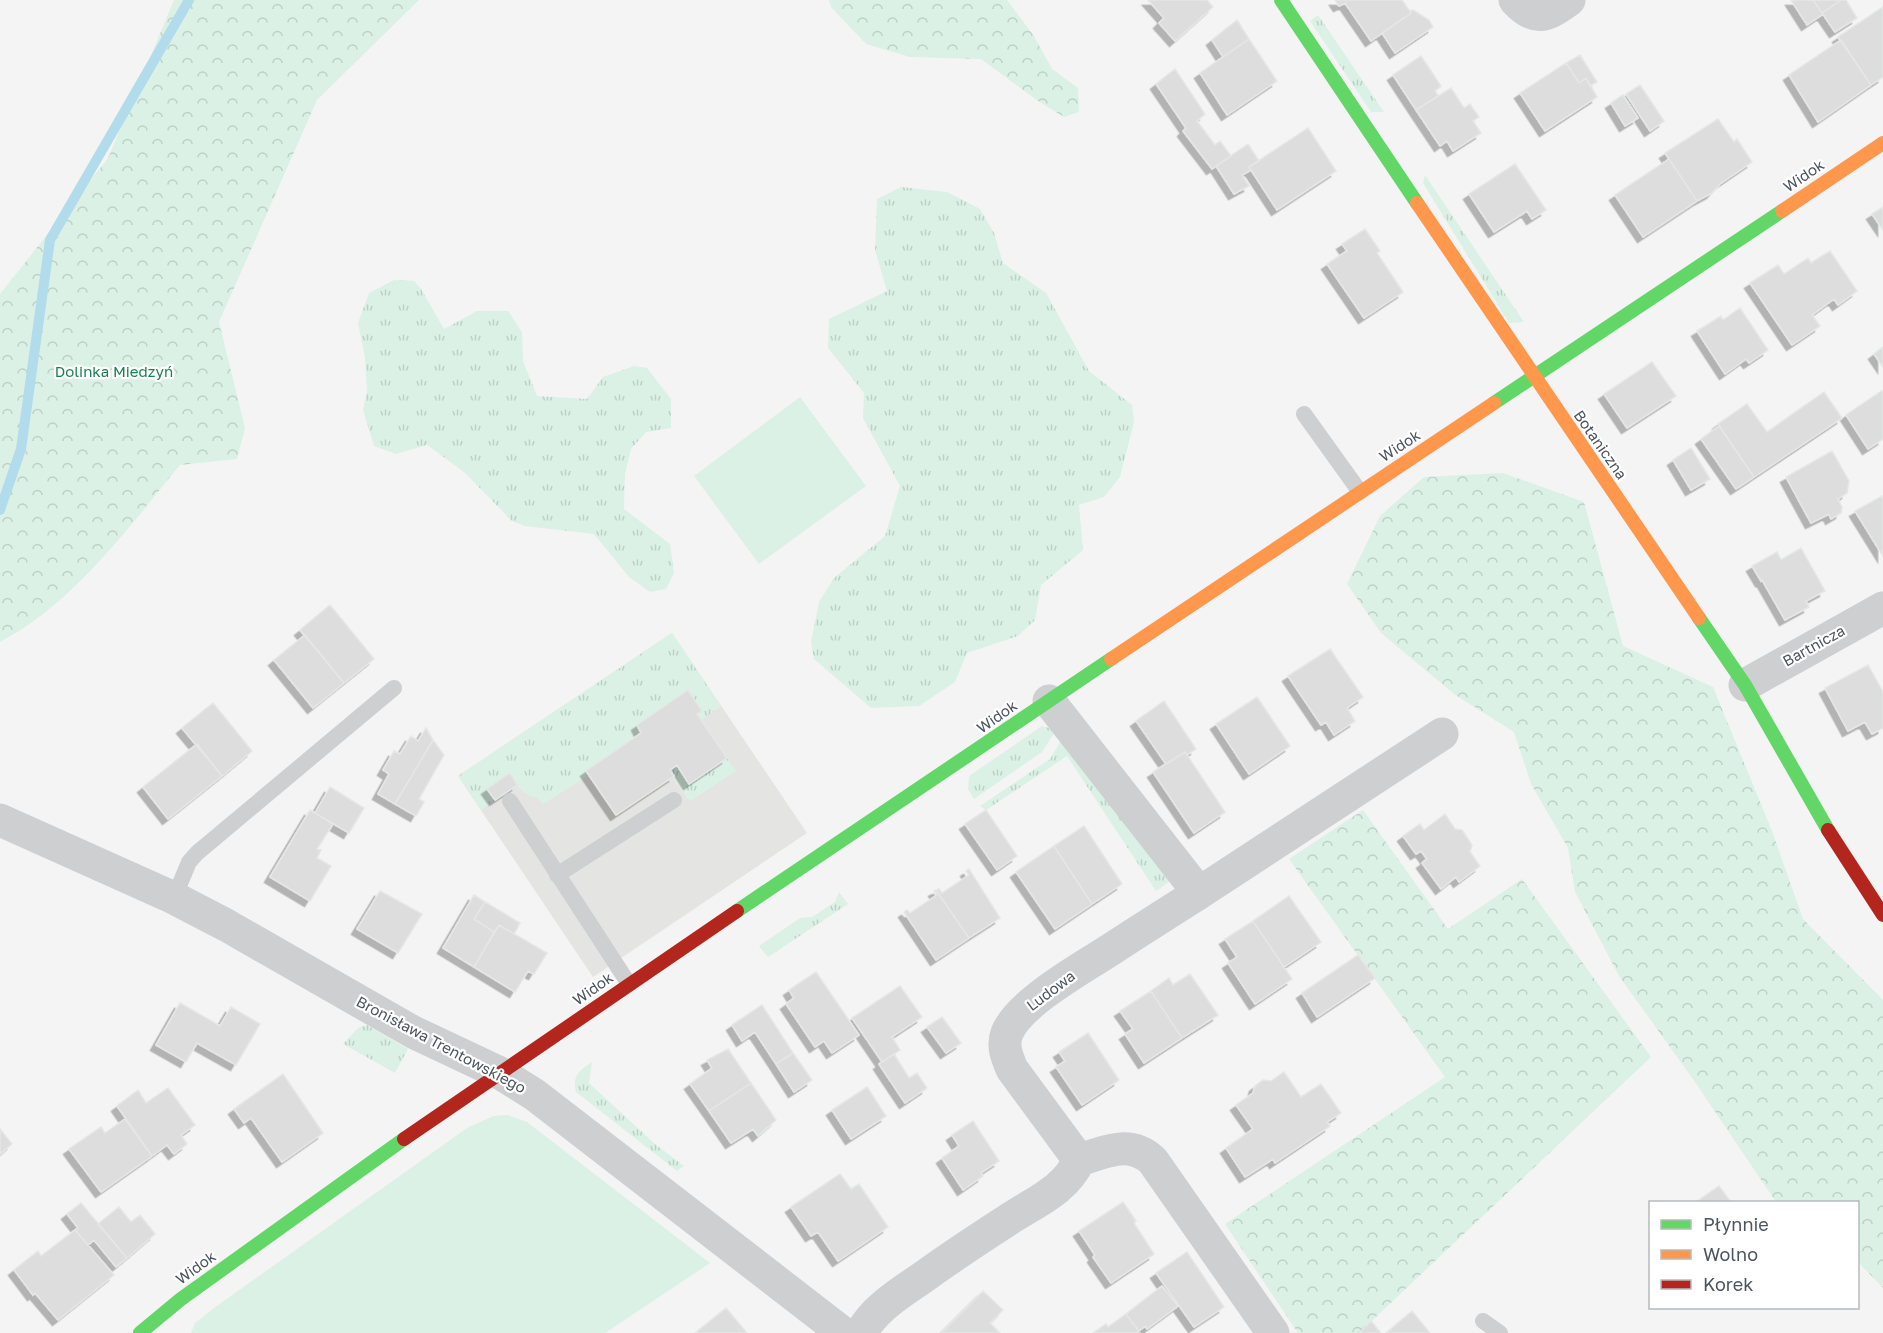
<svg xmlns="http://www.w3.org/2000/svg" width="1883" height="1333" viewBox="0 0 1883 1333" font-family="'Golos Text',sans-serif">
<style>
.commercial{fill:#e4e5e2}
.grass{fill:url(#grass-tufts)}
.forest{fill:url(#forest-crowns)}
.park{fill:#dbf1e5}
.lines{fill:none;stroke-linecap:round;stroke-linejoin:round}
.stream{stroke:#b2dcec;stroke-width:10}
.building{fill:#ddddde;stroke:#e5e6e6;stroke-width:1.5;filter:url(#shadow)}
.lane{stroke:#cecfd1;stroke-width:16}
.street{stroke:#cecfd1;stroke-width:33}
.fast{stroke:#63d668;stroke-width:14}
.slow{stroke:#ff974d;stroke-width:14}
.jam{stroke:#b3261e;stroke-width:14}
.labels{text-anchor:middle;stroke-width:4.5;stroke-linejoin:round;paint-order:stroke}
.street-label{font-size:15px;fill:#4b555f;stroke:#fff}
.park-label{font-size:15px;fill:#1e7f55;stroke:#fff}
</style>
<defs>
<pattern id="grass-tufts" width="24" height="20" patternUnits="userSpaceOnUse" patternTransform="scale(1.5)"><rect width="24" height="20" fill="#dbf1e5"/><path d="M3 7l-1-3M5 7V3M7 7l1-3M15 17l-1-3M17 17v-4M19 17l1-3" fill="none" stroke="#bdd1c7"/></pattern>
<pattern id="forest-crowns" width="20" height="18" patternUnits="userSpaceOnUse" patternTransform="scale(1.5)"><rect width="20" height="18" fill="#dbf1e5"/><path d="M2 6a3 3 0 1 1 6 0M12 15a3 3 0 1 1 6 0" fill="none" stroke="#bdd1c7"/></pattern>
<filter id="shadow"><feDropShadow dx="-5.5" dy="5.5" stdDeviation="0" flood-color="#0004"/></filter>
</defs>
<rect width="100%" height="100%" fill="#f4f4f4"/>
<path class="commercial" d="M672,633L807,833L593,977L458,776Z"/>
<path class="grass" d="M1318,15L1384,112H1371L1310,21Z
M1425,175L1524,322L1509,323L1423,183Z
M901,187L947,192L980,209L994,233L1003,263L1046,293L1089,371L1132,405L1134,422L1120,477L1104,497L1079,505L1083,550L1041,585L1035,620L1018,636L967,653L955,682L919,706L871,708L814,659L811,642L819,602L834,578L885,536L900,486L863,418L864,393L828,348L829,319L887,291L875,250L877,199Z
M394,280L414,281L421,289L444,329L477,311H508L522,332L523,361L537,396L587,399L603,377L634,366L647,368L671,399V428L646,432L631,449L625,474L624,509L670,544L674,573L666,589L650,592L629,577L594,534L525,526L512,521L464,472L427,445L396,454L374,446L363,410L367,391L365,358L358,323L369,293Z
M672,633L721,706L702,720L697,714L702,710L688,690L637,725L641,733L586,770L589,775L543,804L538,798C521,794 519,788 510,774L487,789L495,800L481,810L458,776Z
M1042,726L1056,730L1042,752L974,799L968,789L969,776Z
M1063,737L1172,880L1156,891L1067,756L986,810L980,806L1050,759Z
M727,758L736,771L692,800L688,799L672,777L670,770L677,765L690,783Z
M839,892L848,904L768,957L759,946L800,918L812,917L835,902Z
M367,1025L408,1049L395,1073L343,1044L358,1028Z
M592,1062L589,1083L655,1144L684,1166L677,1171L576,1092C572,1075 579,1071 592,1062Z"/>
<path class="forest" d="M174,0H419L317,100L219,322L245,428L237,459L180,465C128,528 74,603 0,642V294L108,158Z
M829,0H1007L1034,36L1052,69L1078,88L1079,112L1064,117L1038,101L981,59L910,57L866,44L831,7Z
M1503,473L1584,502L1623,646L1713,687L1772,831L1803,919L1883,1000V1288L1858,1262V1202H1776L1695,1082L1619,976L1575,892L1568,848L1531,784L1514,732L1454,694L1381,633L1347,584L1380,516L1424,477Z
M1363,810L1448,929L1522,879L1651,1057L1359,1333H1298L1225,1224L1445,1077L1289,859Z"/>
<path class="park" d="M800,397L866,486L759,564L694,476Z
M507,1115L527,1122L710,1263L605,1333H191L195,1323L214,1308L467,1128L493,1116Z"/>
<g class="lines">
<path class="stream" d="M0,510L21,449L50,240L189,0"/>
</g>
<path class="building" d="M1148,0H1207L1213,7L1175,41L1159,23L1164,18Z
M1335,0H1402L1411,13L1371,41L1345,3L1339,6Z
M1791,0H1813L1823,14L1807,25Z
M1813,0H1841L1822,13Z
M1841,0H1846L1857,18L1835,32L1822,13Z
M1883,7V77L1871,85L1838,37Z
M1413,10L1429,20L1433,27L1395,53L1382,33L1411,13L1410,11Z
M1237,20L1249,39L1223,57L1212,40Z
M1249,39L1277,81L1227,115L1200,73Z
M1841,40L1871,85L1818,122L1789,75Z
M1580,55L1597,82L1590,86L1586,78L1579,83L1566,63Z
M1421,56L1441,86L1435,91L1438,96L1416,110L1393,75Z
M1566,63L1579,83L1586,78L1597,97L1545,131L1520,93Z
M1175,69L1205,114L1197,121L1215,145L1220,141L1231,156L1212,169L1183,131L1186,128L1156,84Z
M1640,85L1664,121L1650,131L1626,94Z
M1451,88L1464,108L1470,104L1479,117L1473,121L1481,133L1453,151L1447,141L1440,146L1416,110Z
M1623,95L1638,118L1625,126L1611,103Z
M1718,119L1734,142L1737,139L1752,162L1720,184L1712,193L1697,201L1665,153Z
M1308,128L1336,171L1277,210L1249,167Z
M1248,144L1259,161L1249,167L1251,170L1242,175L1249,186L1234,194L1216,166Z
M1669,159L1697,201L1643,237L1615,195Z
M1515,164L1546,210L1532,219L1527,211L1494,232L1469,194Z
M1883,207V230L1872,214Z
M1365,229L1380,251L1377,253L1403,292L1364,318L1327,264L1347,251L1342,244Z
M1830,251L1857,291L1838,305L1834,299L1812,315L1820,326L1792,345L1750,283L1778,265L1784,274L1808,258L1811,263Z
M1740,308L1768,350L1749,363L1746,359L1725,374L1697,331L1721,316L1723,320Z
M1883,347V367L1874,354Z
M1652,362L1676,396L1627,428L1604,394Z
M1883,390V439L1868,449L1846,415Z
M1824,392L1842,418L1754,477L1718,424L1747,404L1767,432Z
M1719,426L1754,477L1736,489L1701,439Z
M1691,448L1710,479L1691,490L1673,460Z
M1832,451L1849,481L1847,493L1838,499L1842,507L1841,513L1831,519L1829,514L1811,523L1786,477Z
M1882,496L1883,499V556L1855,511Z
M1801,548L1825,591L1806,601L1809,607L1785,620L1762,580L1761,581L1752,566L1777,552L1781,560Z
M330,605L374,659L344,683L300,630Z
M305,635L344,683L313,708L274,660Z
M1330,649L1363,697L1347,708L1355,721L1334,735L1326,722L1321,725L1288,676Z
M1868,665L1883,692V728L1872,734L1865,722L1848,731L1825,688Z
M688,690L702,711L697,714L727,758L689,784L677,765L670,770L674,776L616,815L586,771L641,733L637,725Z
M1257,697L1290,746L1249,774L1216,724Z
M1164,701L1196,749L1187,755L1185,752L1166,764L1136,721Z
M213,703L252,751L222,776L182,728Z
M426,728L433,740L395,804L378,794L389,774L383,770L394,751L400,754L411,736L418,741Z
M433,740L444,755L419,799L424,802L416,816L395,804Z
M197,744L222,776L168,819L143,787Z
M1185,752L1225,812L1194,833L1153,772Z
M510,773L517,785L495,800L487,789Z
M330,787L364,808L349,833L315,813Z
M310,810L333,824L317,849L321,850L317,858L331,866L310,901L270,877Z
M986,810L1017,856L997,870L965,824Z
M1445,814L1455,829L1462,830L1472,845L1470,852L1480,866L1459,882L1456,877L1441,889L1422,863L1427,859L1421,851L1416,854L1403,836L1420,824L1424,830Z
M1084,826L1122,884L1092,904L1054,846Z
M1054,846L1092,904L1055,929L1016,872Z
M969,869L1000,918L969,938L936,890L939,889L942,893L969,875L966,871Z
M936,890L969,938L936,960L904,912L907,910L910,913L937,895L934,891Z
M380,891L422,914L398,953L357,929Z
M474,895L485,902L474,919L494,932L474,967L443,948Z
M1289,896L1321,942L1284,967L1253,921Z
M485,902L520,923L514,934L499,925L494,932L474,919Z
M1253,921L1292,979L1255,1004L1228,963L1237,957L1225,939Z
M499,925L547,953L534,974L528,971L515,992L474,967Z
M1358,955L1375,978L1317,1017L1302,993Z
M816,972L859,1035L832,1053L824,1041L815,1047L786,1004L794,998L789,990Z
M1190,974L1218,1015L1182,1038L1151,991L1169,978L1173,985Z
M900,986L922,1017L892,1037L900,1050L882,1062L852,1018Z
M1151,991L1182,1038L1144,1063L1125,1034L1133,1029L1120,1011Z
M180,1003L220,1026L231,1007L260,1024L236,1065L197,1043L186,1062L156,1045Z
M762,1005L793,1053L776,1064L755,1032L742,1041L732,1025Z
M942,1017L961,1043L946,1053L927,1027Z
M1088,1033L1119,1080L1082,1105L1056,1067L1065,1061L1059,1052Z
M728,1049L751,1083L709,1111L690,1084L712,1068L707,1060Z
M793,1053L812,1080L794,1092L776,1064Z
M894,1054L909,1078L917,1073L927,1088L905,1103L879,1064Z
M1284,1072L1301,1097L1321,1084L1341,1113L1327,1122L1330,1126L1275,1163L1273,1159L1245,1177L1226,1148L1253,1129L1236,1105L1253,1093L1255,1086L1263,1080L1271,1081Z
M283,1074L323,1133L282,1162L251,1118L244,1123L234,1109Z
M751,1083L776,1120L758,1136L753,1129L731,1143L709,1111Z
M867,1087L886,1116L851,1139L832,1110Z
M168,1088L195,1125L181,1135L187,1144L174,1154L167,1145L152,1156L117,1106L138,1090L146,1103Z
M125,1119L152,1156L101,1192L69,1149L101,1127L105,1133Z
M973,1121L999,1161L981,1173L983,1176L963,1190L942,1158L959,1146L952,1135Z
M0,1129L12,1144L0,1154Z
M840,1174L851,1189L859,1184L888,1227L838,1261L818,1232L811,1236L791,1207Z
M1719,1186L1731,1202H1696Z
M1123,1202L1136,1221L1134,1223L1154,1254L1111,1283L1093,1257L1095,1255L1079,1231Z
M81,1203L127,1258L116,1267L94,1240L88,1245L75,1230L78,1228L67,1214Z
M119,1207L131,1222L140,1215L155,1234L127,1258L98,1224Z
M75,1230L114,1275L58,1320L35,1293L33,1295L14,1270L38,1251L41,1256Z
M1187,1252L1224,1307L1194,1327L1156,1273Z
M1162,1286L1178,1306L1147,1329L1145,1326L1139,1331L1126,1314Z
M983,1291L1003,1310L990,1323L1000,1333H941Z
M726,1308L747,1333H695Z
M1412,1311L1430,1333H1386Z
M1126,1314L1140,1333H1093L1106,1324L1108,1327Z
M1371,1321L1381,1333H1359Z"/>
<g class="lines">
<path class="lane" d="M1304,414L1360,492
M510,801L629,984
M557,875L674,800
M174,898L189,862L197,853L394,688
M1483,1321L1500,1333"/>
<path class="street" d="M1515,0C1536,23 1548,15 1569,0
M1745,685L1883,608
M1049,701L1199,893L1442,734
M0,820L174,898L226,925L413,1032L500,1073L535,1095L843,1333
M1079,1160L1012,1069C1007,1057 1002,1046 1007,1033C1019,1003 1082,968 1110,950C1139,931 1169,912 1199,893
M861,1333C875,1308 899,1294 922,1278C952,1256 983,1236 1014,1216C1038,1201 1067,1188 1079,1160C1106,1152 1130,1139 1153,1161L1273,1333"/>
<path class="fast" d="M1281,0L1417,203
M1494,403L1782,211
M1699,618L1745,685L1828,830
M737,911L1111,659
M140,1333L181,1299L404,1139"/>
<path class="slow" d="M1417,203L1699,618
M1782,211L1883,143
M1111,659L1494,403"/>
<path class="jam" d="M1828,830L1883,915
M404,1139L737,911"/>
</g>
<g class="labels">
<g class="street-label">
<text transform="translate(1804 176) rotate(-34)" y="5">Widok</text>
<text transform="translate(1600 445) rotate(55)" y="5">Botaniczna</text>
<text transform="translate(1400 446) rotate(-33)" y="5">Widok</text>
<text transform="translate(1814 646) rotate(-29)" y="5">Bartnicza</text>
<text transform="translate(997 717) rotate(-35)" y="5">Widok</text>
<text transform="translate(593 989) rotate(-35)" y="5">Widok</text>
<text transform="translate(1051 991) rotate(-37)" y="5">Ludowa</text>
<text transform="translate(441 1045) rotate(28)" y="5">Bronisława Trentowskiego</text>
<text transform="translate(196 1268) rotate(-36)" y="5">Widok</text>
</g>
<g class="park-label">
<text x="114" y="377">Dolinka Miedzyń</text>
</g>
</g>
<rect x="1649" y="1201" width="210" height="108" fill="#ffffff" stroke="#b7bbbf" stroke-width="1.5"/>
<rect x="1661" y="1220" width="30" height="9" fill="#63d668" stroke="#b7bbbf" stroke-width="1.5"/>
<text x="1703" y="1231" font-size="18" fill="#4b555f">Płynnie</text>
<rect x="1661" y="1250" width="30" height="9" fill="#ff974d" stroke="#b7bbbf" stroke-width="1.5"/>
<text x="1703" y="1261" font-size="18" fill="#4b555f">Wolno</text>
<rect x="1661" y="1280" width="30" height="9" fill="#b3261e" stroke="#b7bbbf" stroke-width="1.5"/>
<text x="1703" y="1291" font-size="18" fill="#4b555f">Korek</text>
</svg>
